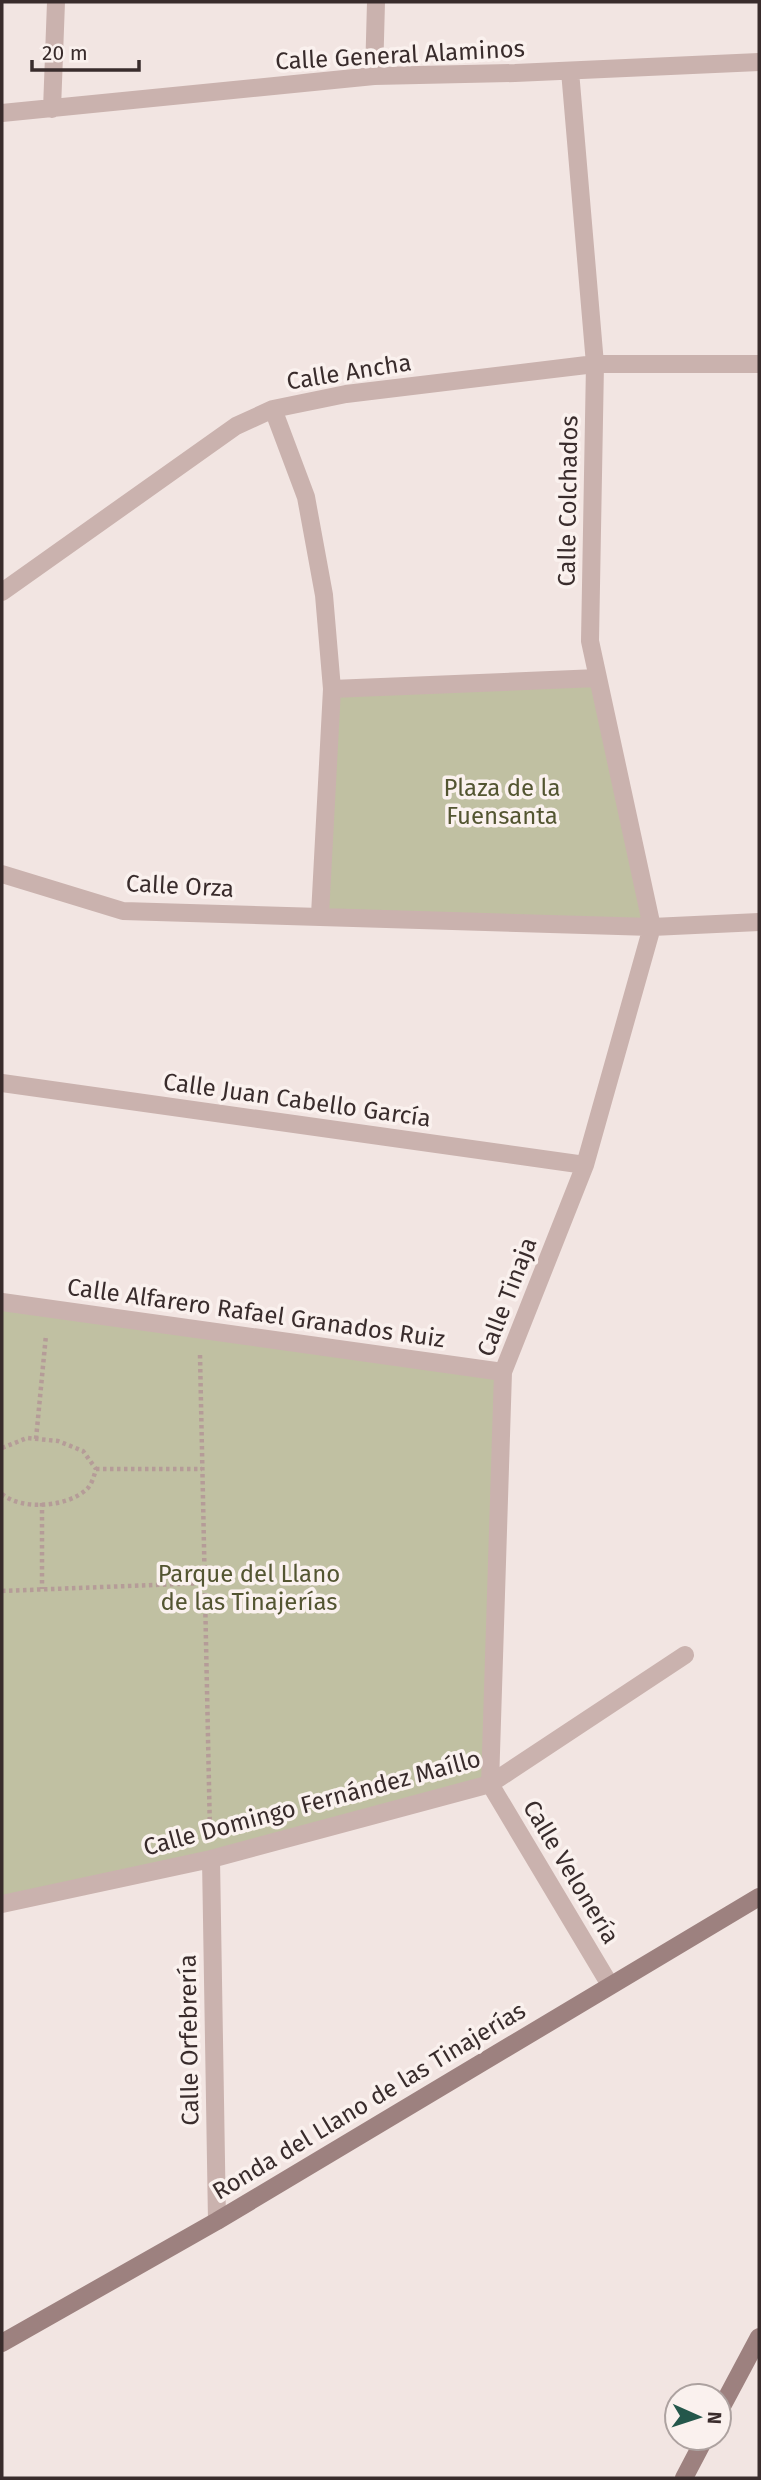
<svg xmlns="http://www.w3.org/2000/svg" width="761" height="2480" viewBox="0 0 761 2480" font-family="'Fira Sans',sans-serif">
<style>
.green{fill:#c0c0a2}
.lines{fill:none;stroke-linecap:round;stroke-linejoin:round}
.path{stroke:#b59c98;stroke-width:4.5;stroke-dasharray:3.5 3.5;stroke-linecap:butt}
.street{stroke:#cab2ae;stroke-width:18}
.secondary{stroke:#9d817f;stroke-width:18}
.labels{text-anchor:middle;stroke-width:7;stroke-linejoin:round;paint-order:stroke}
.street-label{font-size:24px;fill:#392c2c;stroke:#faf1ee}
.park-label{font-size:24px;fill:#535531;stroke:#faf1ee}
</style>
<rect width="100%" height="100%" fill="#f2e5e2"/>
<path class="green" d="M598,678L652,927L320,915L332,689Z
M2,1302L503,1372L490,1784L2,1904Z"/>
<g class="lines">
<path class="path" d="M200,1355L210,1833
M36,1439L46,1335
M2,1448L27,1438L58,1441L83,1451L96,1469
M96,1469H202
M2,1494C22,1511 68,1507 87,1489C92,1484 94,1476 96,1469
M42,1503V1589
M2,1591L204,1583"/>
<path class="street" d="M374,76L376,2
M52,109L56,2
M2,113L374,76L515,73L759,62
M273,409L306,497L324,595L332,689
M2,592L236,426L273,409L346,394L595,364H759
M2,874L123,911L652,927L759,922
M320,915L332,689L598,678
M2,1083L585,1165
M2,1302L503,1372
M490,1784L503,1372L585,1165L652,927L590,641L595,364L570,71
M490,1784L610,1985
M211,1859L217,2221
M2,1904L211,1859L490,1784L685,1655"/>
<path class="secondary" d="M2,2343L217,2221L759,1897
M719,2412L759,2337
M684,2478L705,2438"/>
</g>
<g class="labels">
<g class="street-label">
<text transform="translate(400 55) rotate(-3)" y="8">Calle General Alaminos</text>
<text transform="translate(349 372) rotate(-9)" y="8">Calle Ancha</text>
<text transform="translate(568 501) rotate(-89)" y="8">Calle Colchados</text>
<text transform="translate(180 886) rotate(3)" y="8">Calle Orza</text>
<text transform="translate(297 1100) rotate(8)" y="8">Calle Juan Cabello García</text>
<text transform="translate(507 1297) rotate(-69)" y="8">Calle Tinaja</text>
<text transform="translate(256 1313) rotate(8)" y="8">Calle Alfarero Rafael Granados Ruiz</text>
<text transform="translate(312 1803) rotate(-15)" y="8">Calle Domingo Fernández Maíllo</text>
<text transform="translate(571 1872) rotate(59)" y="8">Calle Velonería</text>
<text transform="translate(189 2040) rotate(-91)" y="8">Calle Orfebrería</text>
<text transform="translate(369 2101) rotate(-31)" y="8">Ronda del Llano de las Tinajerías</text>
</g>
<g class="park-label">
<text x="502" y="796">Plaza de la<tspan x="502" dy="28">Fuensanta</tspan></text>
<text x="249" y="1582">Parque del Llano<tspan x="249" dy="28">de las Tinajerías</tspan></text>
</g>
</g>
<rect width="761" height="2480" fill="none" stroke="#392c2c" stroke-width="7"/>
<g transform="translate(698 2417) rotate(93)"><circle r="33" fill="#faf1ee" stroke="#ada2a0" stroke-width="2"/>
<path d="M0-5L12 26L0 18L-12 26Z" fill="#24574b"/>
<text y="-10" font-size="19" font-weight="bold" text-anchor="middle" fill="#392c2c">N</text>
</g>
<path d="M32 60v10h107v-10" fill="none" stroke="#392c2c" stroke-width="3.5"/>
<text x="42" y="60" font-size="21" fill="#392c2c" stroke="#faf1ee" stroke-width="5" paint-order="stroke">20 m</text>
</svg>
